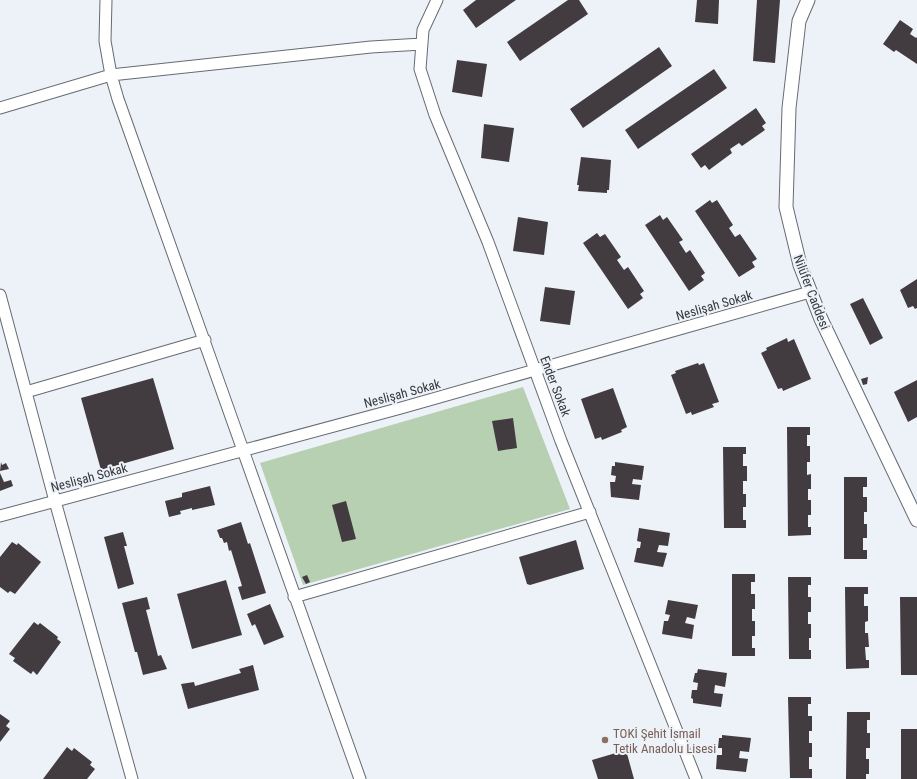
<svg xmlns="http://www.w3.org/2000/svg" width="917" height="779" viewBox="0 0 917 779" font-family="'Roboto Condensed',sans-serif">
<style>
.green{fill:#b7d0b1}
.building{fill:#423b40}
.lines{fill:none;stroke-linecap:round;stroke-linejoin:round}
.minor-casing{stroke:#666b71;stroke-width:13}
.tertiary-casing{stroke:#666b71;stroke-width:15}
.minor{stroke:#fff;stroke-width:11}
.tertiary{stroke:#fff;stroke-width:13}
.education-dot{fill:#8d6e63;stroke:#edf2f9;stroke-width:1.5}
.labels{text-anchor:middle;stroke-width:4;stroke-linejoin:round;paint-order:stroke}
.street-label{font-size:13px;fill:#35373a;stroke:#edf2f9}
.education-label{font-size:13px;fill:#785e54;stroke:#edf2f9;text-anchor:start}
</style>
<rect width="100%" height="100%" fill="#edf2f9"/>
<path class="green" d="M523,387L570,509L303,585L260,463Z"/>
<path class="building" d="M476,0H516L476,28L463,10Z
M568,0H579L588,14L520,61L507,42Z
M697,0H719L718,24L695,22Z
M757,0H780L775,63L753,61Z
M900,20L913,29L910,34L916,38L917,37V64L896,50L894,52L883,44Z
M659,47L672,66L583,128L570,109Z
M457,60L487,64L482,97L452,92Z
M714,69L727,88L638,149L625,130Z
M756,108L766,123L762,126L765,130L742,146L739,143L730,149L732,153L709,170L705,165L701,168L691,154Z
M484,124L514,128L509,162L481,158Z
M581,157L611,160L609,190H607V193L578,191L579,185H577Z
M710,200L712,203L717,200L733,225L729,228L735,237L740,234L757,259L752,262L755,267L739,277L695,211Z
M660,215L663,220L667,217L683,240L679,242L686,253L690,250L705,273L701,276L704,280L689,291L645,225Z
M518,217L548,222L544,255L513,251Z
M597,233L600,237L605,234L621,257L617,260L624,270L628,267L644,291L640,294L643,298L628,309L583,243Z
M917,279V308L915,309L913,306L908,308L900,290Z
M545,287L575,291L570,325L540,321Z
M863,298L883,338L870,345L850,304Z
M787,338L788,342L794,339L811,379L783,391L782,388L778,389L761,353L767,350L766,348Z
M698,363L699,365L704,363L719,402L712,404L714,407L692,415L691,412L686,414L671,375L676,373L675,371Z
M868,377L867,384L863,385L861,379Z
M153,378L174,449L101,470L81,398Z
M917,380V417L908,422L894,392Z
M613,388L627,427L621,430L622,432L602,440L601,437L595,439L581,399Z
M513,418L517,448L498,451L492,421Z
M787,427H810V435H807V446H810V462H807V475L811,474V489H808V500H811V515H808V527H811V535L788,536Z
M723,447H746V454H743V466H747V481H743V494H746V507H743V520H746V528H724Z
M1,462L2,465L6,463L9,469L0,471Z
M615,462L644,466L642,480L633,479L632,484L641,485L639,500L611,497L610,482H615L616,476L611,475L612,466H615Z
M0,473L4,482L11,480L13,486L0,491Z
M844,477H867V487H863V497H867V512H864V524H867V538H863V550H867V559H844Z
M210,486L215,505L192,510V508L180,511L181,514L169,517L165,501L182,497V493Z
M346,501L356,539L342,542L332,505Z
M241,522L248,544L250,543L266,593L242,600L238,587L242,586L231,550L229,551L227,542L224,543L222,538H220L217,530Z
M639,528L670,533L668,546L659,545L657,552L667,553L663,567L634,562L637,548H640L641,542L637,541Z
M123,532L127,546H124L134,584L118,589L104,537Z
M576,540L584,569L530,585L527,584L519,557Z
M12,542L17,545L18,543L41,562L15,594L10,591L8,593L0,587V557Z
M732,574H755V582H751V594H755V609H752V621H755V636H752V648H755V656H732Z
M307,575L310,582L306,584L302,577Z
M788,577H811V585H808V597H811V612H808V624H811V638H809V650H811V659H789Z
M226,580L242,635L192,649L177,594Z
M845,587H868V594H864V606H868V621L865,622V633H868L869,647H865L866,660H869V668L846,669Z
M147,597L150,609L146,610L158,656L161,655L167,669L143,675L137,652H135L122,603Z
M900,597H917V675H901Z
M668,600L698,605L695,619L687,617L685,623L694,625L692,639L662,634L664,621H668L670,615L665,614Z
M270,604L284,637L264,645L255,624L252,626L247,614Z
M34,622L38,625L40,623L58,637L57,639L61,642L37,675L33,671L31,674L13,661L15,658L9,654Z
M253,665L259,690L188,709L181,684L194,682L195,686L241,673L239,669Z
M698,669L727,673L725,687L715,685L714,693L723,694L721,707L693,703V699L691,698L692,690H697L698,683L693,682L695,673H697Z
M788,697H811V704H808V716H812V731H809V743H812V757H809V769H812V778H790Z
M847,712H870V720H867V733H870V748H866V759H869V774H866V779H846Z
M0,714L10,721L6,726L10,729L0,742Z
M901,729H917V779H901Z
M722,735L751,738L749,752L740,751L739,758L748,759L746,772L716,769L717,755H722V748H718L719,738H722Z
M67,747L72,751L74,748L92,762L90,765L95,769L87,779H43Z
M626,750L634,779H598L592,760Z"/>
<g class="lines">
<defs>
<path id="minor" d="M106,0L105,41L111,75L118,99L360,779
M437,0L423,30L420,69L435,115L488,242L561,441L696,779
M0,108L111,75L371,47L422,44
M0,295L55,501L132,779
M26,392L205,340
M0,516L401,408L810,292
M294,597L590,512"/>
<path id="tertiary" d="M808,0L799,21L789,108L786,207L800,265L821,319L917,520"/>
</defs>
<use href="#minor" class="minor-casing"/>
<use href="#tertiary" class="tertiary-casing"/>
<use href="#minor" class="minor"/>
<use href="#tertiary" class="tertiary"/>
</g>
<circle class="education-dot" cx="605" cy="740" r="4"/>
<g class="labels">
<g class="street-label">
<text transform="translate(812 292) rotate(69)" y="5">Nilüfer Caddesi</text>
<text transform="translate(714 305) rotate(-16)" y="5">Neslişah Sokak</text>
<text transform="translate(556 386) rotate(69)" y="5">Ender Sokak</text>
<text transform="translate(402 393) rotate(-15)" y="5">Neslişah Sokak</text>
<text transform="translate(89 477) rotate(-15)" y="5">Neslişah Sokak</text>
</g>
<g class="education-label">
<text x="613" y="738">TOKİ Şehit İsmail<tspan x="613" dy="15">Tetik Anadolu Lisesi</tspan></text>
</g>
</g>
</svg>
